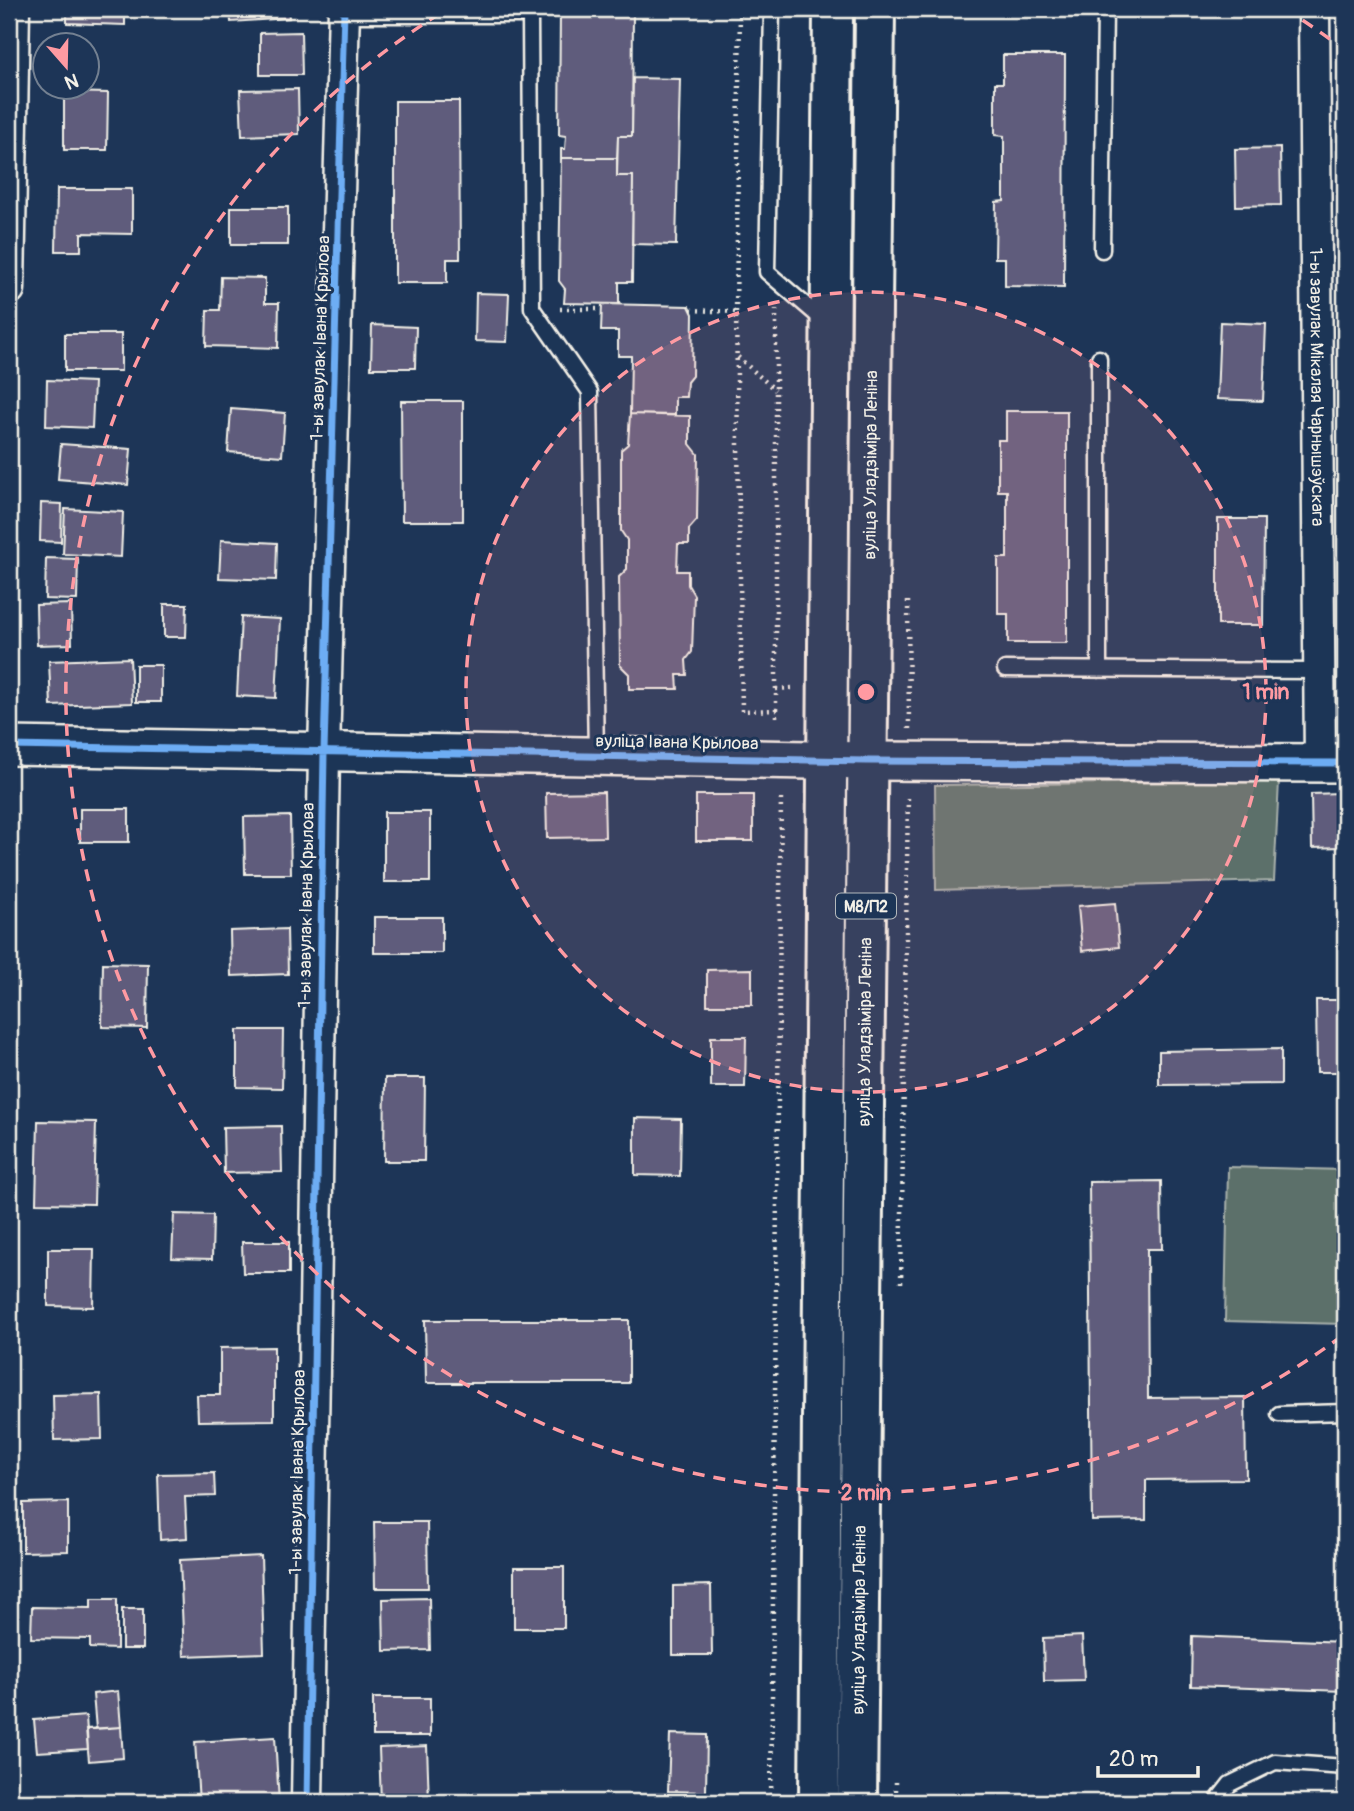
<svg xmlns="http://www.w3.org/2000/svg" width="1354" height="1811" viewBox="0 0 1354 1811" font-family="Pangolin,sans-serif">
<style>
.green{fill:#5c706b;stroke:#a8b0aa;stroke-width:2}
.building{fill:#5e5c7b;stroke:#f4f1e8;stroke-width:2}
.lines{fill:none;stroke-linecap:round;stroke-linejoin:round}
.service-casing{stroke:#f4f1e8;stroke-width:19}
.minor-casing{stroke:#f4f1e8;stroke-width:35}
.tertiary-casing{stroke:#f4f1e8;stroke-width:42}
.primary-casing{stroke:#f4f1e8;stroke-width:44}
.path{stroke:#f4f1e8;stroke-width:4.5;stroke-dasharray:2 5;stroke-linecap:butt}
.service{stroke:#1d3557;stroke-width:14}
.minor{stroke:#1d3557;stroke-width:30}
.tertiary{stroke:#1d3557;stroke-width:37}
.primary{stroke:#1d3557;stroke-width:38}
.cycleway-casing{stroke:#1d3557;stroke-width:11}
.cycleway{stroke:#6dadf4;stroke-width:7}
.ring{fill:none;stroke:#ff9aa2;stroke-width:3.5;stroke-dasharray:12 9}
.labels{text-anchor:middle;stroke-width:6;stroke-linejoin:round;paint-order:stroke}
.shield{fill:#1d3557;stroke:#b4b9bc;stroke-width:2}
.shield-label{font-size:16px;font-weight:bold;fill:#f4f1e8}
.street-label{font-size:18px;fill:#f4f1e8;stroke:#1d3557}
.centre{fill:#ff9aa2;stroke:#1d3557;stroke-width:3.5}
.ring-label{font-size:21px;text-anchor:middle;font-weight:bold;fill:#ff9aa2;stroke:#1d3557;stroke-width:6;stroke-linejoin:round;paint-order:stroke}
</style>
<rect width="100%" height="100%" fill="#1d3557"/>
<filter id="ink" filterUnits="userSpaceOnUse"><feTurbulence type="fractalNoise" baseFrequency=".0143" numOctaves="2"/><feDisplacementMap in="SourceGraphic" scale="14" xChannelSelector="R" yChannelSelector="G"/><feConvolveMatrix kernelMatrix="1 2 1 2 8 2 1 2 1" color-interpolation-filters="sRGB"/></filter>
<g filter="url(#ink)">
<path class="green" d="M1279,781L1274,881L936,890L935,785Z
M1228,1167L1345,1170V1324L1225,1321Z"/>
<path class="building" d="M67,9H125V25L67,23Z
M230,9H288L289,18L231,22Z
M581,9H638V13H633L632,136H618L617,158H561V149H565L566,136L559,135L560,10L581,11Z
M301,32L302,75H260V33Z
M1003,55H1065L1064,287L1005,286V258H995L996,202L1004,201V136L995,135V83H1003Z
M633,78L680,79L676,245L632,244L633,176H617L618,136H632Z
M298,89L299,134L242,136L240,90Z
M64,92L108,93L107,150H64Z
M395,101H459L460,259H447V283H395Z
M1280,148L1281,205L1236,206L1235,149Z
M561,158H617V176H633L632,282H619V304L564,303L565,289L559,281Z
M57,189H132V234L81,233V251H56Z
M231,207H288V245H231Z
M221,277L265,278V303H279L278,348L206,346L207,310H220Z
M476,293L509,294L507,342L475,341Z
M602,304L689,306L693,314L692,376L687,382L686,397H675V415L630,414L631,356H618V331H601Z
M1220,322L1266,324L1263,401L1217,399Z
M372,325L416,327L415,368H371Z
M65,334H121V371H65Z
M47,380L94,382L92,428L46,426Z
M401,401H463V521H402Z
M231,409L285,413L282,456L228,452Z
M1006,411H1067V643H1008V614H998V558H1007V491H998V440H1006Z
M630,414L690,416V444L698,454L697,520L689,529V544H678L677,571H688V585L694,595L692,652L686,660L687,675H677L678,689H629V674L620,665L619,577L627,569V540L621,531V450L628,444Z
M61,444L131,449L128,485L58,479Z
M41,503L62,504L61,542L40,541Z
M65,509L123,512L121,557L63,554Z
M1218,519H1264L1263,625H1218Z
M221,540L277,543L276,580L219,578Z
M46,558L78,559L77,600L45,599Z
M71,604L72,644L37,645L36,605Z
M164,604H187L186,637H164Z
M241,617L280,619L276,698L237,696Z
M130,658L132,703L51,706L49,661Z
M136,665H161V702H136Z
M604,792L605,837L547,838L546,793Z
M1340,793L1341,847L1312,848L1311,794Z
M696,795H753V841H696Z
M80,809H129V842H80Z
M384,812H430V882H384Z
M290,816L291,874H245L244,817Z
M1115,903L1119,947L1082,951L1078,906Z
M374,917H442V953H374Z
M287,929L288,974L231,976L230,931Z
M103,963L148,964L147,1028L102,1027Z
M752,969V1005H707V970Z
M1316,1000H1345V1072H1317Z
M237,1030H283L282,1088L237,1087Z
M711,1037H746L745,1087H711Z
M1281,1049V1084L1159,1085V1051Z
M385,1078H425L424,1161H384Z
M635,1118L681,1119L680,1176L635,1175Z
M38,1121L96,1122L94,1204L36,1203Z
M281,1126L282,1172L224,1173L223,1127Z
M1161,1181L1162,1249H1147L1148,1398L1245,1397L1246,1479L1146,1480V1520L1092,1521L1089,1182Z
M174,1214L213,1215L212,1259L172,1258Z
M242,1242H289V1273H243Z
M48,1249H94L93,1307L48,1306Z
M425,1320H629V1383H426Z
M274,1347V1420L198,1421L197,1395H220V1348Z
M101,1394L102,1439L54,1440L53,1395Z
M214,1473L215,1496L185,1497L187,1538L160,1540L158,1474Z
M68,1502V1551L23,1552V1503Z
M374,1522H427L428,1588H375Z
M261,1556L264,1653L184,1656L180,1560Z
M514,1567H564V1628H514Z
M711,1585L712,1655H673V1586Z
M429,1598L430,1650L384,1651L383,1599Z
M91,1599H117V1649L90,1648V1639L31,1638L32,1607L91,1608Z
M122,1609H143V1649H122Z
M1082,1636L1084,1680L1044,1681L1043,1638Z
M1192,1636L1345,1642V1691L1191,1686Z
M118,1691L121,1727L96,1729L93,1694Z
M373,1698H430V1736H373Z
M86,1716L88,1749L37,1752L34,1720Z
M121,1727L123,1758L89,1761L86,1729Z
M670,1734L707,1735L706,1792L668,1791Z
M275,1737L279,1802H199L195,1742Z
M427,1746L429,1802H381L379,1748Z"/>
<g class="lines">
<defs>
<path id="service" d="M772,9L767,272L824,321
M344,15H530L532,308L590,392L596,755
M1102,250L1105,9
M1099,358V670
M1005,669L1321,671
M1279,1414L1345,1412
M1216,1802L1230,1784L1275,1762L1345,1767"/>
<g id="minor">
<path id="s1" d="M1314,9L1320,764"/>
<path d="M9,289L14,9"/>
<path d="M307,1802L324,752L344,9"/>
</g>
<path id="tertiary" d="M9,746L867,761L1345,763"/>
<g id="primary">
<path d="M819,1802L833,9"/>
<path id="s2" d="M857,1802L875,9"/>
</g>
</defs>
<use href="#service" class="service-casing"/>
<use href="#minor" class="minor-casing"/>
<use href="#tertiary" class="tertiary-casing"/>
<use href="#primary" class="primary-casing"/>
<path class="path" d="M740,9L736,312L742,711L777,710
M560,309H601
M776,309V721
M691,310L736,312
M738,357L775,390
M908,601L909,729
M776,689L792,688
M901,1283L908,795
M896,1782V1802
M771,1802L781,795"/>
<use href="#service" class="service"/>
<use href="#minor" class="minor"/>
<use href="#tertiary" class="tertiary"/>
<use href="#primary" class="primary"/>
<defs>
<path id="cycleway" d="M9,746L867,761L1345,763
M307,1802L324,752L344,9"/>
</defs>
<use href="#cycleway" class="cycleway-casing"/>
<use href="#cycleway" class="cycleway"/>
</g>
</g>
<circle cx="866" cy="692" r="400" fill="#ff9aa2" fill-opacity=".12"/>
<g class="ring">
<circle cx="866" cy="692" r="400"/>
<path d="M1342 1336A801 801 0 1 1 447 9M1285 9A801 801 0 0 1 1342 48"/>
</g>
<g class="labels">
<rect class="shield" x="836" y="893.5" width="60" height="25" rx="5"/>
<g class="shield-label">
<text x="866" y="912">М8/П2</text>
</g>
<g class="street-label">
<text transform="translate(320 338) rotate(-88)" y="6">1-ы завулак Івана Крылова</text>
<text dy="6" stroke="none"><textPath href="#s1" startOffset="378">1-ы завулак Мікалая Чарнышэўскага</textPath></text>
<text dy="6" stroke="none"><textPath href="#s2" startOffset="1337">вуліца Уладзіміра Леніна</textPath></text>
<text transform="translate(677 742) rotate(1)" y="6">вуліца Івана Крылова</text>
<text transform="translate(306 905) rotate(-89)" y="6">1-ы завулак Івана Крылова</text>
<text dy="6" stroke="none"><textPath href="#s2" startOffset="770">вуліца Уладзіміра Леніна</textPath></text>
<text transform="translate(297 1472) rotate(-89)" y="6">1-ы завулак Івана Крылова</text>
<text dy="6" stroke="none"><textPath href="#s2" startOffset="182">вуліца Уладзіміра Леніна</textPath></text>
</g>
</g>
<circle cx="866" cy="692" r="10" class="centre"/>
<g class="ring-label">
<text x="1266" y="699">1 min</text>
<text x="866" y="1500">2 min</text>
</g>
<rect width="1354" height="1811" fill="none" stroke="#1d3557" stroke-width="35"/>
<rect x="18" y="18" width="1319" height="1776" fill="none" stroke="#f4f1e8" stroke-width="2.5" filter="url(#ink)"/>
<g transform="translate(66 66) rotate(160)"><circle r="33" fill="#1d3557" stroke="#738091" stroke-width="2"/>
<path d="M0-5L12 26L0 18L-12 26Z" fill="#ff9aa2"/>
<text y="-10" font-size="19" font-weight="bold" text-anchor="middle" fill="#f4f1e8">N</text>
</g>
<path d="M1098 1766v10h100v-10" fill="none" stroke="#f4f1e8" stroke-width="3.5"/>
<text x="1109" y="1766" font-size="21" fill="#f4f1e8" stroke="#1d3557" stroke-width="5" paint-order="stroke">20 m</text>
</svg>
